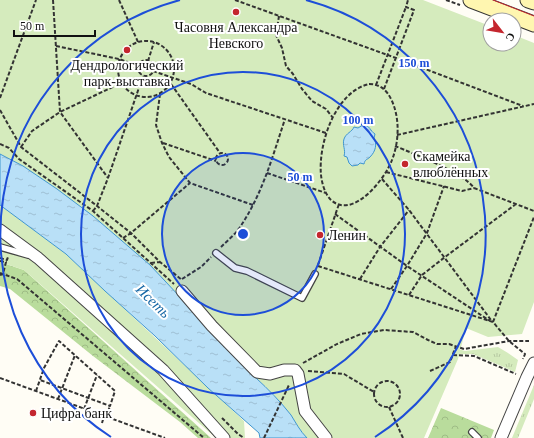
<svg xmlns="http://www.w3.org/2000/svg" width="534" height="438" viewBox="0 0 534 438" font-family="'Times New Roman',serif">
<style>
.grass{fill:url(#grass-tufts)}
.forest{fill:url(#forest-crowns)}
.park{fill:#d5ebbd}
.water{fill:url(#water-ripples);stroke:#3f96cf}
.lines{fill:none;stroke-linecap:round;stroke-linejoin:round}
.lane-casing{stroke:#444;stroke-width:8}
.street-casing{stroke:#444;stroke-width:13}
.secondary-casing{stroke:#333;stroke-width:17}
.path{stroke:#333;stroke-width:2;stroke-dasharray:4 2;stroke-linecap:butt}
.lane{stroke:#fff;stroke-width:5.5}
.street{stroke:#fff;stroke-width:11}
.secondary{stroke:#fff6b0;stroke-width:15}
.tram{stroke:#c4262e;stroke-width:1}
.ring{fill:none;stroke:#1d4ed8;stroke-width:2}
.poi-dot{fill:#c4262e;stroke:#fff;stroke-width:1.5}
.labels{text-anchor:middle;stroke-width:4;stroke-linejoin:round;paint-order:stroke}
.poi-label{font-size:14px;fill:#111;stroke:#fff;text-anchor:start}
.water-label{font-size:15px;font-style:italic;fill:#1768a6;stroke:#fff}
.centre{fill:#1d4ed8;stroke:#fff;stroke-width:2}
.ring-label{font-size:12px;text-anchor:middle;font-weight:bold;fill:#1d4ed8;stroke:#fff;stroke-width:4;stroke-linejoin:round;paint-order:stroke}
</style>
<defs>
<pattern id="grass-tufts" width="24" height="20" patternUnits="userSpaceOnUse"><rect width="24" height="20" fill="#d5ebbd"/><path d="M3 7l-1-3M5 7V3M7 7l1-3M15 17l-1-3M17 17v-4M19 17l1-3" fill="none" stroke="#b6c8a1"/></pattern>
<pattern id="forest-crowns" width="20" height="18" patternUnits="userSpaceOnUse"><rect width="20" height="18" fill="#b9dc9c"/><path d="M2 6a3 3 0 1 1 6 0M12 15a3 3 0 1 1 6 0" fill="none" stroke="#9ebc85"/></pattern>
<pattern id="water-ripples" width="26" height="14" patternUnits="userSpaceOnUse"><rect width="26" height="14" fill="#b9e0f7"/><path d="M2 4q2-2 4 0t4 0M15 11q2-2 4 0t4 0" fill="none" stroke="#9ebfd3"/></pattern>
</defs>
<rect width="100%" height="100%" fill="#fffdf5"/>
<path class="grass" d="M498,347L508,353L518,360L515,372L473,354H456L458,349L465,351Z
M534,385V399L518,438H512Z"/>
<path class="forest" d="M0,262L24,270L211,438H198L180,422L93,356L10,289L0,286Z
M441,408L494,430L491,438H428Z"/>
<path class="park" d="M0,0H423L490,26V44H514V35L534,43V302L522,334L488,337L466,328L458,359L424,438H307C300,431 296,423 291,415C280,401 268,389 256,378L150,265L93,216L57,189L23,166L0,154Z
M0,205L66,254L244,421L245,438H216L24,270L0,262Z"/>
<path class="water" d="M363,125C370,125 370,131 375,134L374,138C377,144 376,151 370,157C367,160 365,159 364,164L360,163L358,165L352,166L349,163L347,157L344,156C346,150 342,145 344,139C346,133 352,132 354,127L358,128Z
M0,154L23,166L57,189L93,216L150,265L256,378C268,389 280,401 291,415C296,423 300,431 307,438H260L259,433L208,388L155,336L105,291L66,254L0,205Z"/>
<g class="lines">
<defs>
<path id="lane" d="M0,247L28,255
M216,253L235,268L247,271L302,298L315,274
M472,432L478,438"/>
<path id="street" d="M0,230L38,258L163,370L224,438
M182,291L212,326L257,372L270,374L284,370H295L298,374L305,411L326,438
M501,438L527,377L534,363"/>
<path id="secondary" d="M471,0L534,24
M528,0L534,2"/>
</defs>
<use href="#lane" class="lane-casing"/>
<use href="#street" class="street-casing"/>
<use href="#secondary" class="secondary-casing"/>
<path class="path" d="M53,0L60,112L108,178
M119,0L138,42
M235,0L396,58L523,106
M446,0L460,5
M279,16L276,35L282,48L286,66L293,74L302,89L312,101L326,109L333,118
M118 69a28 28 0 1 1 56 0a28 28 0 1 1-56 0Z
M56,46L119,59L139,66
M138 68a8 8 0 1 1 16 0a8 8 0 1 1-16 0Z
M148,61L154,42
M153,71L191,84L206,93L326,133
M171,84L220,153
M369,84C380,84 387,90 392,101C400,119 399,142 392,160C385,179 353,220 331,200C325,194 322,184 321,175C318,144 335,92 369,84Z
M376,85L406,7
M384,89L414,10L406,7L408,0
M160,94L156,125L162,143L169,157L190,183L253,205
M0,98L36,0
M0,110L21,147L97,206L131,233L160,262L182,280
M397,135L534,104
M163,143L216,161
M0,144L9,148L19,159L93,211L174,284
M395,146C414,154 464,173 474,188L534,211
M21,147L32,131L60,112L121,83
M216 159a6 6 0 1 1 12 0a6 6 0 1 1-12 0Z
M386,172L462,191L474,188
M267,173L326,193
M382,179L409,210L491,320
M93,211L97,206L108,178L143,76
M335,214L407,266L490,321
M123,238L131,233L190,183
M221,247C228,240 237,233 242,224C263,192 273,155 285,119
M0,258L7,260L8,257
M0,261L6,262L3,274L0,275
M151,263L160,262
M318,265L339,204
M318,266L493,322L509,341L525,354L523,359
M0,273L17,279L204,438
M182,279L201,267L211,257
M360,279L380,247L409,210
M391,289L407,266L427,233L444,186
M409,295L422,275L445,257L516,204
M493,322L534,217
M453,355L474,356L516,374
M303,363L337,344L361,334L384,330L413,332L428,340L437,344H449L464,349L509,341H529
M308,371L344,374L374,392
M430,371L450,362L456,346
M0,378L165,438
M374 394a13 13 0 1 1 26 0a13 13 0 1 1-26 0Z
M36,391L44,368L59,341L115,391L110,406L40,380
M58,399L75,355
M389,407L403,438
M84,409L97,375
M106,417L110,406
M222,418L238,434L244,438
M102,423L104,416
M264,438L289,385"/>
<use href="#lane" class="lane"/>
<use href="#street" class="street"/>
<use href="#secondary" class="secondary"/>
<path class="tram" d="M493,0L534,16"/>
</g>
<circle cx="243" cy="234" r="81" fill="#1d4ed8" fill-opacity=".12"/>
<g class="ring">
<circle cx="243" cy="234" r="81"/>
<circle cx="243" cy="234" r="162"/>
<path d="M111 437A242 242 0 0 1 180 0M306 0A242 242 0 0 1 375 437"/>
</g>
<g class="poi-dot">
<circle cx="236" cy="12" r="4"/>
<circle cx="127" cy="50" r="4"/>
<circle cx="405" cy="164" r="4"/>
<circle cx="320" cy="235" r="4"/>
<circle cx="33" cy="413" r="4"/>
</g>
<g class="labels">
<g class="poi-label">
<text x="236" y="32" text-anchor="middle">Часовня Александра<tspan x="236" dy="16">Невского</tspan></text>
<text x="127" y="70" text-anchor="middle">Дендрологический<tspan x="127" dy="16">парк-выставка</tspan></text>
<text x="413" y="161">Скамейка<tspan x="413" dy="16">влюблённых</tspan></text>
<text x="328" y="240">Ленин</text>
<text x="41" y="418">Цифра банк</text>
</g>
<g class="water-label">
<text transform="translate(153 301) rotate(44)" y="5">Исеть</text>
</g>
</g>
<circle cx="243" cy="234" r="6" class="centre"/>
<g class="ring-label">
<text x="414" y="67">150 m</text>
<text x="358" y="124">100 m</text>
<text x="300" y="181">50 m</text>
</g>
<g transform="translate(502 32) rotate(121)"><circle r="19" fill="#ffffff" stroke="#a0a0a0"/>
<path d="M0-3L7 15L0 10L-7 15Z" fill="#c4262e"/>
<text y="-6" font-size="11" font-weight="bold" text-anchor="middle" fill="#111111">С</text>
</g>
<path d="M14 30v6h81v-6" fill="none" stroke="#111111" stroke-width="2"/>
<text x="20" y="30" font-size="12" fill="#111111" stroke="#ffffff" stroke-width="3" paint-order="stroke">50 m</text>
</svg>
